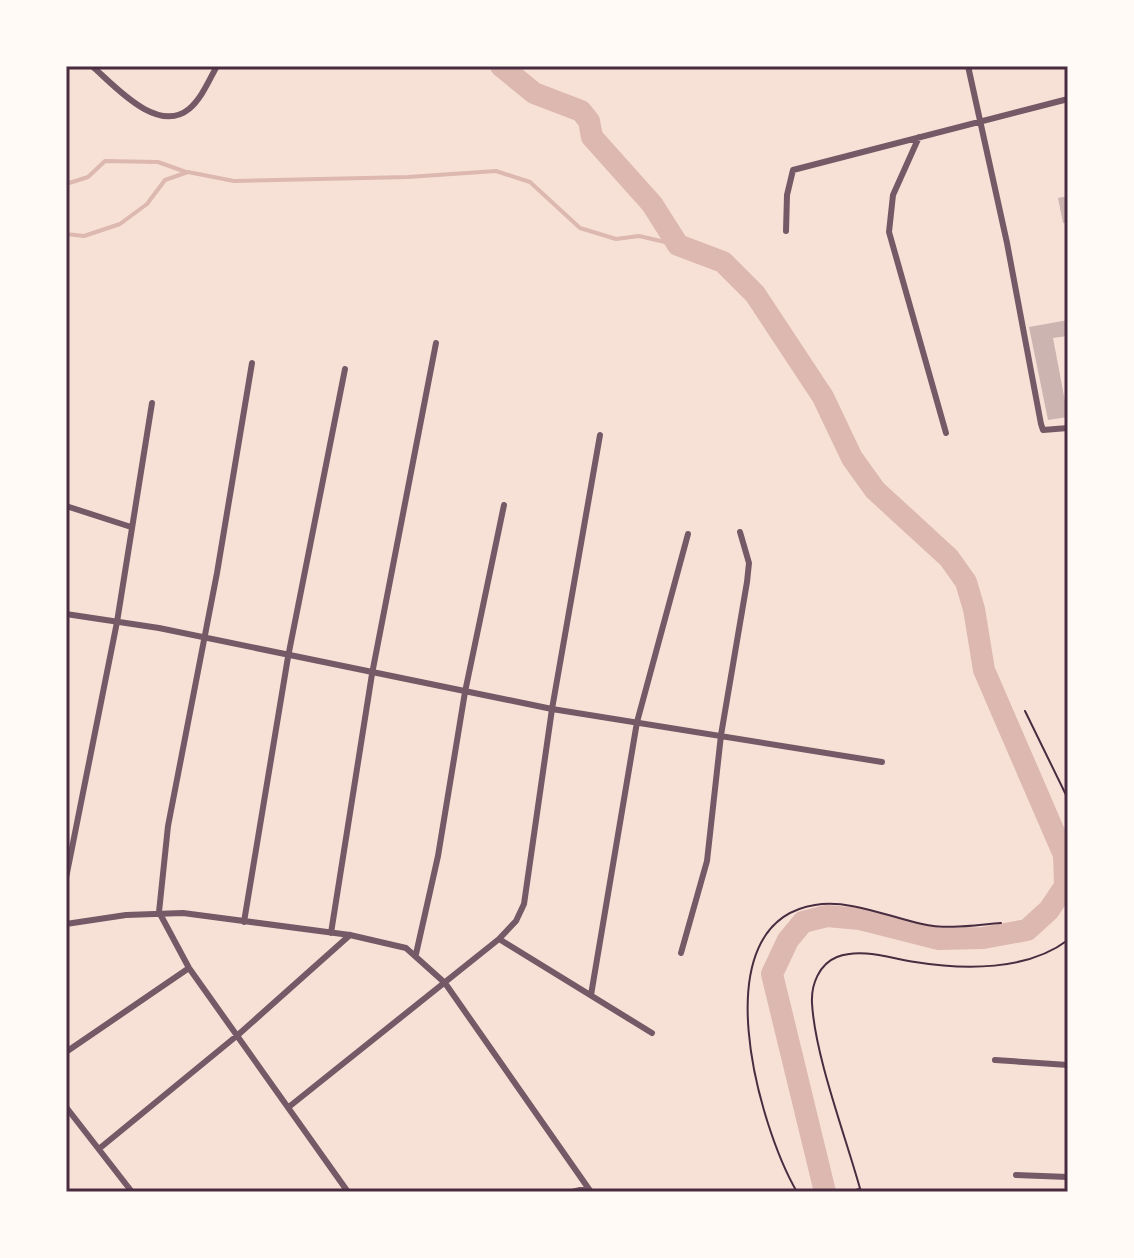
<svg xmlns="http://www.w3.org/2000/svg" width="1134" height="1258" viewBox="0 0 1134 1258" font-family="Helvetica,sans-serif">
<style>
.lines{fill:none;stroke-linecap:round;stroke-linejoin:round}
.stream{stroke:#dcb8b0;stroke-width:4}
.river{stroke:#dcb8b0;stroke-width:22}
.building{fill:#ccb4b1}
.path{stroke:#4a2c40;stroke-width:2}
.minor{stroke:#755966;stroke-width:6}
.neatline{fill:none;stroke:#4a2c40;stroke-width:3}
</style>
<rect width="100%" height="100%" fill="#f7e1d7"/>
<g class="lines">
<path class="stream" d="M66,184L88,177L105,161L158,162L186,172
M66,234L84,236L120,224L147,204L165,180L188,172L234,181L408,177L496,171L530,182L580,228L616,239L639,236L678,245"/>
<path class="river" d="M501,66L534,93L581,111L589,121L592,137L652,204L678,245L723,262L755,294L823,397L852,458L875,490L949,558L966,582L974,609L984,670L1064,855L1065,886L1049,910L1027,930L983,938L939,939L860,919L827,916L803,922L788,940L772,974L825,1192"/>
</g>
<path class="building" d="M1068,196V222L1063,223L1058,198Z
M1068,320V336L1053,338L1068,417L1048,420L1029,327Z"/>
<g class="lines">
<path class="path" d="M1025,711L1068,799
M797,1192C759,1127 700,923 815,905C849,899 889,917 922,924C948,930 975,925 1001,923
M850,1192L859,1189
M861,1192C846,1137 815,1057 812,1003C811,985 819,964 837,957C862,948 889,958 915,962C964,970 1027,971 1068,940"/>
<path class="minor" d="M92,66C114,85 157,135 189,109C202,98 209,80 217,66
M968,66L1007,243L1041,424L1043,430L1068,428
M919,137L893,195L889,232L946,433
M786,231L787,195L793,170L1068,99
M252,363L217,573L168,826L159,912L189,968L348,1192
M66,506L131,527
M66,614L159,628L552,709L882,762
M66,878L117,622L152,403
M244,922L288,657L345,369
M66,924L126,915L183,913L350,935L406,948L445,983L591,1192
M331,933L372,674L436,343
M499,939L652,1033
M681,953L707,861L721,735L747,582L749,563L740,532
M416,954L438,856L465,692L504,505
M591,995L637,722L688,534
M66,1052L189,968
M995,1060L1068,1065
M290,1106L499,939L516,921L524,904L552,709L600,435
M66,1107L132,1192
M100,1148L239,1034L350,935
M1016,1175L1068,1177
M572,1192L588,1188"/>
</g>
<rect width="1134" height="1258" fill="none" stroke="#fffaf5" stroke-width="136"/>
<rect x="68" y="68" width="998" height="1122" class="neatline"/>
</svg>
